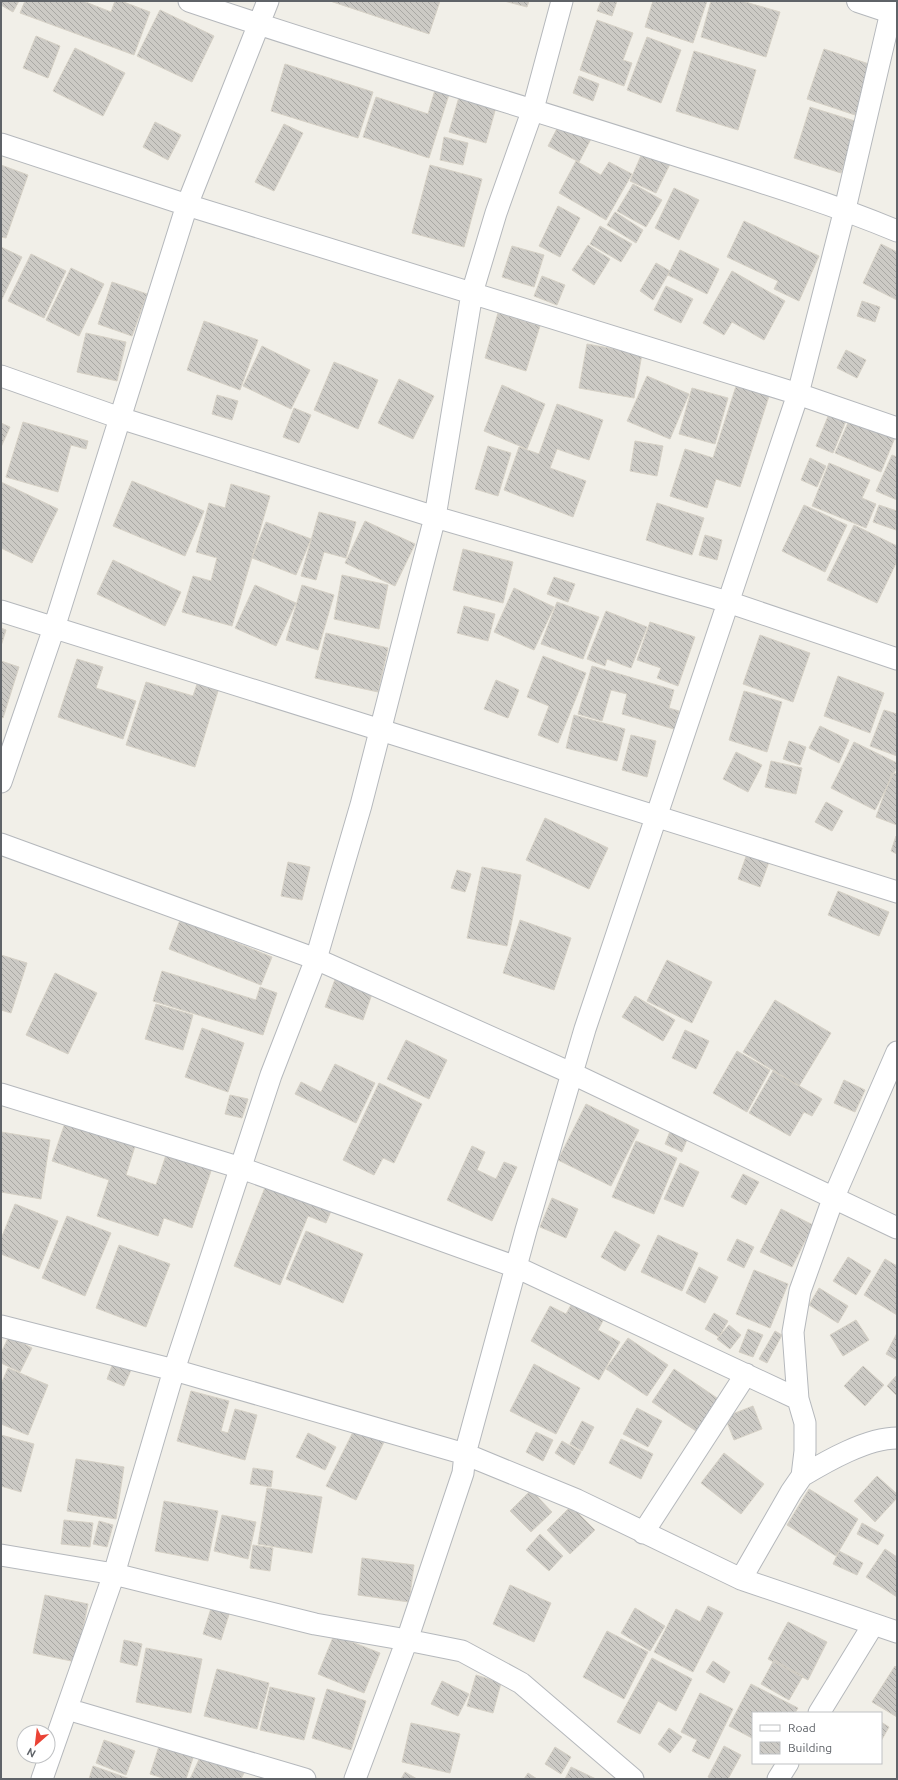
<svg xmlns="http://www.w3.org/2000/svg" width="898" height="1780" viewBox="0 0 898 1780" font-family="Ubuntu,sans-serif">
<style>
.building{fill:url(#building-back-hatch);stroke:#d6d1c6}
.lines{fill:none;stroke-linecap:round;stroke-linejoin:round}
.minor-casing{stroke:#b5b8bc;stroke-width:23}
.tertiary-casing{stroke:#b5b8bc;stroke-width:24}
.minor{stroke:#fff;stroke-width:21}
.tertiary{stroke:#fff;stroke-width:22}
</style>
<defs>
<pattern id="building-back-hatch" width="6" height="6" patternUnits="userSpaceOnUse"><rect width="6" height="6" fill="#cccac5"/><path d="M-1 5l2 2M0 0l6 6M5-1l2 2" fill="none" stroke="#a9a8a4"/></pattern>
</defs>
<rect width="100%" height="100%" fill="#f1efe8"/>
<path class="building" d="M1,1H19L13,12L1,5Z
M25,1H83L111,12L115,1H121L150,12L134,55L20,13Z
M330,1H440L429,34Z
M504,1H529L527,7Z
M601,1H617L612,16L597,11Z
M653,1H707L693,43L645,27Z
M711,1H742L780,12L766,57L701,37Z
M160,10L214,36L192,82L137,56Z
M597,20L633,33L623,60L632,63L624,86L580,70Z
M36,36L60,46L48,78L23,68Z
M647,37L681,50L661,103L627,90Z
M75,48L125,73L103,116L53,91Z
M824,49L875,66L858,116L807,99Z
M694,51L756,70L738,130L676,111Z
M285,64L373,92L358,138L271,111Z
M579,76L599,84L593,101L573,93Z
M437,83L451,88L429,158L363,137L376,97L428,114Z
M461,90L498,100L486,143L449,132Z
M810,107L858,122L841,173L794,158Z
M562,119L593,135L579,162L548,146Z
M155,122L181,135L168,160L143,147Z
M284,124L303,133L274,191L255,182Z
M444,137L468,143L463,165L440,160Z
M643,151L670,164L656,193L630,181Z
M576,161L601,175L609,162L632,174L606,220L559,193Z
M1,165L28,175L6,238L1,237Z
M430,165L482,179L464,247L412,233Z
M633,184L662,200L646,227L617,211Z
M674,188L699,200L679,240L655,228Z
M558,206L580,218L560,257L539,246Z
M615,212L643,230L636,243L607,225Z
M744,221L819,256L799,301L774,289L778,281L727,257Z
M600,226L632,244L621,262L590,244Z
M881,244L897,252V300L863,283Z
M588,245L610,259L594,285L572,270Z
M512,246L544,255L534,287L502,277Z
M1,247L22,257L1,301Z
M680,250L719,269L707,294L668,275Z
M31,254L66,271L44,318L8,301Z
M656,263L670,271L653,300L640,291Z
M71,268L104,284L79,336L46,320Z
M732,271L785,301L764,340L732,322L724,335L703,323Z
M542,276L565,285L557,305L534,296Z
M112,282L147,294L132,336L98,324Z
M666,286L693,299L681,323L654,310Z
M862,301L880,307L875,322L857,316Z
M498,313L540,326L526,371L485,358Z
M204,321L258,340L240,390L187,370Z
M86,333L126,342L117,381L77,372Z
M587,344L642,354L634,398L579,388Z
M262,346L310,370L291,409L243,386Z
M846,350L866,360L857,378L837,368Z
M334,362L378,380L358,429L314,410Z
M647,376L689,394L670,439L627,421Z
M399,379L434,396L413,439L378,423Z
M737,383L770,393L740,487L716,479L707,508L670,496L685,449L713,458Z
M502,385L545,404L527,449L484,431Z
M692,388L728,398L715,444L679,434Z
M217,395L238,401L232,420L212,414Z
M557,404L603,420L589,460L557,449L550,468L586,481L573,517L504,490L519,447L539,454Z
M833,404L850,411L833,453L816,446Z
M294,408L311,415L299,443L283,437Z
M851,416L896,435L881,472L835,453Z
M23,422L88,441L86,449L71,445L58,492L6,477Z
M1,423L10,427L1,447Z
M635,441L663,446L657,476L630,471Z
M488,446L511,453L498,496L475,489Z
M892,455L897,457V500L876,491Z
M810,458L826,466L817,487L801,480Z
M829,463L870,480L862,498L876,504L866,528L812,506Z
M132,481L204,511L185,556L113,526Z
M1,482L58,509L32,563L1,548Z
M231,484L270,496L232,626L182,612L193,576L211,581L217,558L196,552L209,503L225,508Z
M657,503L704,518L692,555L646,540Z
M804,505L847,525L825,572L782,551Z
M879,505L897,511L896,530L873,522Z
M319,512L356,522L346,558L324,552L316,580L301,576Z
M365,521L415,544L395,586L345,563Z
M266,522L311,539L296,575L252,558Z
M854,525L897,546V561L877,603L827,580Z
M705,535L722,540L717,560L699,555Z
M463,549L513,562L503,603L453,590Z
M113,560L181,592L165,626L97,594Z
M342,575L388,585L379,629L334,619Z
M554,577L575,584L568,602L547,594Z
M255,585L296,603L276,646L235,628Z
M302,585L334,595L318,650L286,640Z
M514,588L554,607L534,650L494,632Z
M557,602L599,617L583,659L541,644Z
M464,606L495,614L488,641L457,633Z
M606,611L647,627L631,668L607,659L605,666L587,659Z
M650,622L695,637L678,686L657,678L661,668L637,660Z
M1,628L6,630L1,646Z
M326,633L388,648L378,692L315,678Z
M760,635L810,653L793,702L743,684Z
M543,656L586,673L558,743L538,735L549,706L527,697Z
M77,659L103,667L96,688L136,701L123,739L58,717Z
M1,661L19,667L3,718L1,717Z
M592,666L674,690L669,708L679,711L674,729L622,714L627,694L611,690L602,721L578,714Z
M838,676L884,693L870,733L824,716Z
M496,680L519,690L508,718L484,709Z
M146,682L193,696L197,684L218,691L195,767L126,745Z
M744,691L782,702L767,752L729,740Z
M884,710L897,714V756L870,746Z
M574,715L625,729L617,761L566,748Z
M820,726L849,740L839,763L809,748Z
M631,735L656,741L647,777L622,770Z
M789,741L806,747L800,765L783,759Z
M854,742L897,763V767L875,810L831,788Z
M736,752L762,765L748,792L723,779Z
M771,761L802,768L796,794L765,787Z
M892,773L897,774V825L876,817Z
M826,802L843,811L832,831L815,822Z
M545,818L608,848L589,889L526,860Z
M896,836H897V854L891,851Z
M748,851L770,859L760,887L738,879Z
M288,862L310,867L302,900L281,896Z
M482,867L521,875L507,946L467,938Z
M457,870L471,874L465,892L451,888Z
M838,891L889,912L879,936L828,915Z
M180,920L272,957L261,985L169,949Z
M520,920L571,938L554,990L503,973Z
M1,955L27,963L11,1013L1,1010Z
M667,960L712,982L692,1023L647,1001Z
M162,971L256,1000L260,987L277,993L263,1035L153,1001Z
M55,973L97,993L68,1054L26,1035Z
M337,974L374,988L363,1020L325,1007Z
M635,996L675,1020L663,1041L622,1017Z
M775,1000L831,1033L799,1086L743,1052Z
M156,1004L193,1015L183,1050L145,1039Z
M202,1028L244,1043L228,1092L185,1077Z
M685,1030L709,1041L696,1069L672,1058Z
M406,1040L447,1060L429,1099L387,1079Z
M737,1051L770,1070L747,1112L713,1093Z
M335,1064L375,1083L356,1123L295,1094L301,1082L321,1092Z
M773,1071L822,1099L812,1116L804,1112L790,1136L749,1113Z
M844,1080L865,1090L855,1112L834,1103Z
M379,1083L422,1104L394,1163L383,1158L374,1175L343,1160Z
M230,1095L248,1099L242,1118L225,1114Z
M586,1104L639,1130L611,1186L558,1160Z
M66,1120L136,1143L126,1175L156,1185L167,1152L212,1168L192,1228L164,1218L158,1236L97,1216L109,1180L52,1161Z
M673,1124L690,1132L682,1152L665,1144Z
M1,1132L50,1140L41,1199L1,1192Z
M636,1141L677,1158L654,1214L612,1197Z
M472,1146L485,1152L477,1170L496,1179L504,1162L517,1167L492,1221L447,1200Z
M680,1163L699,1172L683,1207L664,1199Z
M743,1174L759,1182L746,1205L731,1197Z
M266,1185L331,1211L326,1223L308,1216L280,1285L234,1266Z
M552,1198L578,1209L566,1238L540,1227Z
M15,1204L58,1221L39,1269L1,1254V1239Z
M781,1209L813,1225L792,1267L760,1252Z
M67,1216L111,1233L85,1296L42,1278Z
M306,1231L363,1254L343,1303L286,1279Z
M615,1231L640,1245L625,1271L601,1257Z
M658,1235L698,1253L682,1291L641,1272Z
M737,1239L754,1247L744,1268L727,1260Z
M119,1245L170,1264L146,1327L96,1308Z
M848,1257L871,1271L856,1295L833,1281Z
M885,1259L897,1266V1315L864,1295Z
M699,1267L718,1277L705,1303L686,1293Z
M754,1270L788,1284L770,1328L736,1314Z
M819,1288L848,1306L838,1323L809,1305Z
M576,1296L607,1313L598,1330L620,1342L599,1380L531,1341L550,1306L566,1314Z
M714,1313L728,1321L719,1337L705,1329Z
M856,1320L869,1340L843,1356L830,1335Z
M729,1325L741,1335L730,1349L717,1339Z
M748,1329L763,1335L753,1357L739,1352Z
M775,1331L782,1335L767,1363L759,1359Z
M897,1333V1360L886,1354Z
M9,1336L32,1348L20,1372L1,1363V1353Z
M628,1338L668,1365L647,1396L606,1369Z
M113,1363L131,1370L124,1386L107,1379Z
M534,1364L580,1388L556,1434L510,1411Z
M863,1366L884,1385L865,1406L844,1386Z
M8,1368L48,1385L28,1435L1,1424V1384Z
M674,1369L720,1400L699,1433L652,1402Z
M897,1375V1394L896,1395L887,1386Z
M191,1391L229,1401L221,1431L228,1433L235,1409L257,1415L245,1460L177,1441Z
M753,1406L762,1429L734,1440L725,1417Z
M637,1408L662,1421L648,1447L623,1434Z
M582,1421L594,1427L582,1451L570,1444Z
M355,1428L384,1442L356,1500L326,1486Z
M536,1432L553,1440L543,1461L526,1452Z
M308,1433L336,1447L325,1470L296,1457Z
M1,1435L34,1444L21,1492L1,1486Z
M621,1439L653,1454L641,1479L609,1463Z
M562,1441L581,1452L574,1465L555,1453Z
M724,1453L764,1484L741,1514L701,1483Z
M76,1459L124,1467L116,1519L67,1511Z
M253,1468L273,1471L271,1487L250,1484Z
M877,1476L897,1494V1498L875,1522L854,1501Z
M267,1488L322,1497L312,1553L258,1544Z
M809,1489L858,1519L836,1556L787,1525Z
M531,1490L552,1512L531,1532L510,1511Z
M164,1501L218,1511L208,1561L155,1551Z
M571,1506L595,1530L570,1554L547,1530Z
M222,1515L256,1522L248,1559L214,1551Z
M64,1520L93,1523L90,1547L61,1544Z
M99,1521L113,1525L107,1547L93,1544Z
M862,1523L884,1535L878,1545L857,1534Z
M540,1534L563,1556L549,1571L526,1550Z
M253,1545L273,1548L270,1571L250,1568Z
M885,1549L897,1557V1597L866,1577Z
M839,1551L863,1563L857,1575L833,1564Z
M362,1558L414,1565L409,1602L358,1595Z
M510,1585L551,1603L534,1642L493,1624Z
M45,1595L88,1604L76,1662L33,1653Z
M213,1602L231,1608L221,1640L203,1634Z
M708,1606L723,1613L693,1672L654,1652L676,1609L700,1622Z
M635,1608L665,1626L650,1651L621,1633Z
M788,1622L827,1642L808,1680L768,1659Z
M607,1631L648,1652L624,1699L583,1677Z
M334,1635L380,1653L364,1693L318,1674Z
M124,1640L142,1644L137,1666L120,1662Z
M146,1648L202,1659L191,1713L136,1702Z
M652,1658L692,1679L676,1711L658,1701L640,1734L617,1722Z
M774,1660L803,1676L789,1700L761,1684Z
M713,1661L730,1672L724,1683L706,1672Z
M895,1666L897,1668V1717L872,1702Z
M217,1669L269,1683L257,1729L204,1716Z
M476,1675L501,1683L493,1713L467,1706Z
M442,1681L469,1694L458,1716L431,1704Z
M751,1684L798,1708L795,1713H753L752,1738L729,1726Z
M270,1687L315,1698L304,1740L260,1730Z
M327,1689L366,1701L351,1750L312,1738Z
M700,1693L733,1709L709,1759L692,1751L697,1740L681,1732Z
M881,1722L889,1727L881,1741Z
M411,1723L460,1734L450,1773L402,1762Z
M669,1728L682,1737L670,1753L658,1744Z
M104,1740L135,1751L126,1775L96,1763Z
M161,1740L195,1752L186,1779H166L150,1774Z
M724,1746L741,1755L728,1779H712L708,1777Z
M555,1747L571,1757L561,1774L545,1764Z
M202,1753L244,1773L241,1779H190Z
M93,1766L130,1779H89Z
M571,1767L596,1779H565Z
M405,1772L417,1779H401Z
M528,1773L537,1779H524Z"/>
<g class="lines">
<defs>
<path id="minor" d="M189,1C351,56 515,103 678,156C751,179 825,201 897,231
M1,144L187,205L798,394L897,428
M1,376L120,418L435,517L728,602L897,659
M1,611L897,892
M1,782L54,628L187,205L268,1
M1,844L316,959L571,1073L897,1228
M1,1094L241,1168L516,1267L798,1399
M1,1326L174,1370L465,1454L577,1500L741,1579L897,1632
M802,1476C827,1461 867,1438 897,1438
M643,1533L746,1374
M1,1555L114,1574L315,1624L407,1640L462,1651L521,1683L633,1779
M741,1579L791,1492L802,1476L805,1451V1423L798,1399L793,1332L800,1291L833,1199L897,1052
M67,1709L305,1779
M819,1713L873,1625
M42,1779L114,1574L174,1370L271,1075L316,959L361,805L435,517L472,293L496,213L533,109L562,1
M355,1779L407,1640L463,1473L465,1454L526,1230L585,1029L798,394L845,209L891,12L889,1
M778,1779L788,1763"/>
<path id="tertiary" d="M858,1L897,14"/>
</defs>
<use href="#minor" class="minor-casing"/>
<use href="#tertiary" class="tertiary-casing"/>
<use href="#minor" class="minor"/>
<use href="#tertiary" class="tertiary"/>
</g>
<rect width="898" height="1780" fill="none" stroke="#5f6368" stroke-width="4"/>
<rect x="752" y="1712" width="130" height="52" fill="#ffffff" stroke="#bfc1c3"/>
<rect x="760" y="1725" width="20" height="6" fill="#ffffff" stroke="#bfc1c3"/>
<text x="788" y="1732" font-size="12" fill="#5f6368">Road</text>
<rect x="760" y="1742" width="20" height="12" fill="url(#building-back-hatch)" stroke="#bfc1c3"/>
<text x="788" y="1752" font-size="12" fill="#5f6368">Building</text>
<g transform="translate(36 1744) rotate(208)"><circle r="19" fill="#ffffff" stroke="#bfc1c3"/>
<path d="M0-3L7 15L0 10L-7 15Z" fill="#ea4335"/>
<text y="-6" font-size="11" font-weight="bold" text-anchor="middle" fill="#5f6368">N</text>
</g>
</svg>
